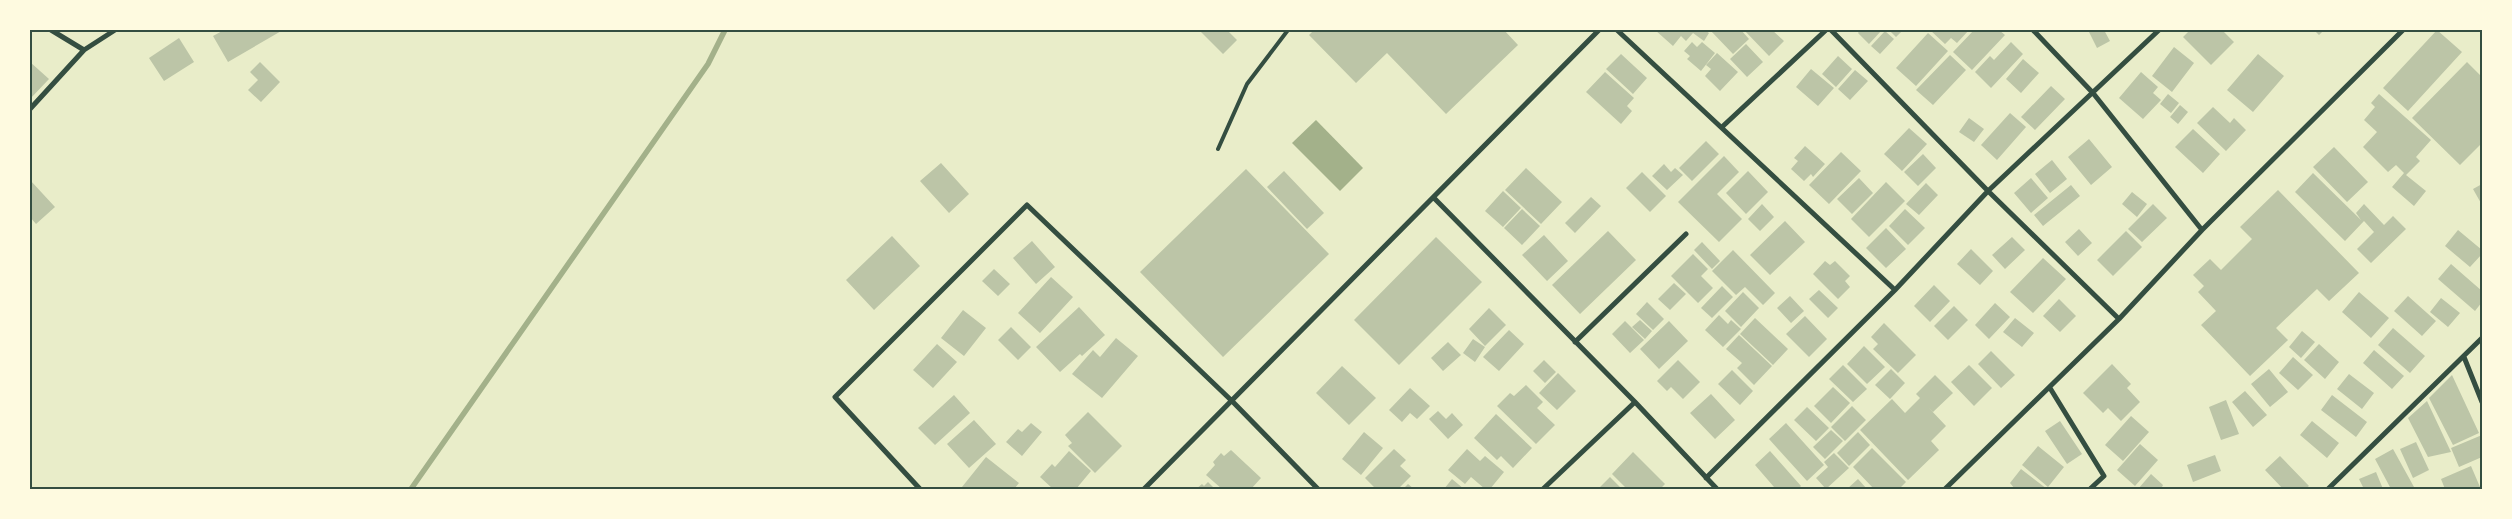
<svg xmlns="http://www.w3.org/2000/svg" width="2512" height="519" viewBox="0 0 2512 519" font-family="'Sofia Sans Condensed',sans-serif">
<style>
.water{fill:#a3b18a}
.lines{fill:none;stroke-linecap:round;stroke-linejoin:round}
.stream{stroke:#a3b18a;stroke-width:5.5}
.building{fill:#bcc5a7}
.service{stroke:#344e41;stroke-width:4}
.minor{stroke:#344e41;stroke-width:5}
.neatline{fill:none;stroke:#344e41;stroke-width:2}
</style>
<rect width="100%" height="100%" fill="#e9edc9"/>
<path class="water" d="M1316,120L1363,168L1340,191L1292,143Z"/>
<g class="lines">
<path class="stream" d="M411,489L708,64L725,30"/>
</g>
<path class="building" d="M224,30H283L228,62L213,36Z
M1199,30H1227L1237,40L1223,54Z
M1314,30H1504L1518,45L1446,114L1387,53L1356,83L1309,35Z
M1655,30H1689L1691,32L1705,30L1709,33L1704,41L1693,33L1686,41L1681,36L1673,46Z
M1710,30H1741L1749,39L1733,54Z
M1744,30H1772L1784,41L1769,56Z
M1860,30H1882L1869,44L1858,33Z
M1889,30H1903L1896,37Z
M1930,30H1969L1957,43L1951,38L1945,44Z
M1974,30H1999L2005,35L1972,70L1953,52Z
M2088,30H2104L2110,41L2097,48Z
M2190,30H2222L2234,42L2211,65L2183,37Z
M2314,30H2324L2319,35Z
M2437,30L2462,52L2408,111L2383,88Z
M1885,31L1894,39L1880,54L1871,46Z
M1928,33L1948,51L1916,86L1896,68Z
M179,38L194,62L164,81L149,58Z
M1692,42L1697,47L1702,42L1715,53L1701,71L1687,59L1690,56L1684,51Z
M2011,42L2023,54L1991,88L1975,72L1990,56L1994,60Z
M1746,44L1763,62L1747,77L1730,59Z
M2174,47L2194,63L2172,92L2152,76Z
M1717,53L1738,72L1720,91L1705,76L1711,69L1706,65Z
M1621,54L1647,78L1633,94L1606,69Z
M2258,54L2284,76L2253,112L2227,90Z
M1950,55L1966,70L1933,105L1916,90Z
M1838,56L1852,69L1836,87L1822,74Z
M2023,59L2039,73L2021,93L2006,79Z
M30,62L49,79L30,99Z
M260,62L280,82L261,102L248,90L258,80L250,72Z
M2467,62L2482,77V143L2460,165L2412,118Z
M1811,69L1834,88L1818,106L1796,87Z
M1855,70L1868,81L1850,100L1838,89Z
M1605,72L1634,98L1627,106L1632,111L1621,124L1586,92Z
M2141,72L2158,87L2153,93L2161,100L2143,119L2119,98Z
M2051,86L2065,99L2035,130L2021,117Z
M2168,94L2179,103L2171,113L2160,104Z
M2379,94L2431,140L2416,157L2420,161L2406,175L2426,191L2414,206L2392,187L2404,173L2396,165L2388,172L2363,147L2377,132L2364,120L2375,107L2371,103Z
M2180,105L2188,112L2178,124L2170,117Z
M2213,107L2230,123L2234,118L2246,130L2226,151L2197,123Z
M2010,113L2026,127L1997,160L1981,145Z
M1969,118L1984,129L1974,142L1959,132Z
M1909,128L1927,144L1902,171L1884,154Z
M2193,129L2220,154L2203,173L2175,147Z
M2089,139L2112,167L2091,185L2068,157Z
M1706,141L1719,154L1692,181L1679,168Z
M1805,146L1825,164L1813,177L1811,174L1804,181L1791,169L1798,161L1794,158Z
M2334,147L2368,182L2347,202L2313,167Z
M1841,152L1861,171L1829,204L1809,185Z
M1923,154L1936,168L1918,186L1904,172Z
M1724,156L1739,172L1717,194L1742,219L1719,242L1678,202Z
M2052,160L2067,179L2050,193L2035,174Z
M941,163L969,194L949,213L920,181Z
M1664,164L1671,172L1675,168L1683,175L1667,190L1652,176Z
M1526,168L1562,202L1541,224L1505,190Z
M1246,169L1329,254L1223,357L1140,272Z
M1284,171L1324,213L1307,229L1267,187Z
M1748,171L1768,192L1746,214L1726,193Z
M1642,172L1666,196L1650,212L1626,188Z
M2313,173L2361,220L2356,213L2364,204L2384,225L2393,216L2406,229L2371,263L2357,249L2374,232L2364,221L2345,241L2295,192Z
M1859,178L1873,193L1852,214L1837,199Z
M2031,178L2048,198L2031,213L2014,193Z
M30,180L55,207L36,224L30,217Z
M1886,182L1905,201L1869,237L1851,219Z
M1926,183L1938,195L1919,215L1906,204Z
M2482,184V205L2473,189Z
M2071,185L2080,196L2043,226L2034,215Z
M2278,190L2359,273L2329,301L2317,289L2276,328L2288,340L2250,376L2201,325L2216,311L2198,292L2204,286L2193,275L2210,259L2221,270L2252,239L2240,227Z
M1503,191L1521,208L1503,227L1485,211Z
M2132,192L2147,204L2137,217L2122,204Z
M1591,197L1601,206L1575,233L1565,223Z
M1762,204L1774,217L1760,231L1748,219Z
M2153,204L2167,218L2142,242L2128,229Z
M1522,209L1540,226L1522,245L1504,228Z
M1905,209L1925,228L1908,245L1889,226Z
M1785,221L1805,242L1770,275L1750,255Z
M1886,228L1906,249L1886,268L1866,248Z
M2079,229L2092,243L2078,256L2065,242Z
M2458,230L2482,250V254L2470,267L2445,246Z
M1608,231L1636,260L1580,314L1552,285Z
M2126,231L2142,247L2113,276L2097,260Z
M1544,235L1568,261L1547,281L1522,255Z
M892,236L920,266L874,310L846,280Z
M1436,237L1482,282L1399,365L1354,320Z
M2012,237L2025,250L2005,269L1992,255Z
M1032,241L1055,267L1036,284L1013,258Z
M1702,242L1720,261L1712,269L1694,250Z
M1971,249L1993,271L1980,285L1957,264Z
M1733,250L1775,293L1763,305L1745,287L1736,295L1712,271Z
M1693,254L1708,269L1701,276L1713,288L1698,303L1671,276Z
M2043,258L2066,279L2033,313L2010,292Z
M1825,261L1830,265L1835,261L1850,276L1845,281L1850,287L1838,299L1813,274Z
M2451,264L2482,291V302L2475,311L2438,279Z
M994,269L1010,284L998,296L982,281Z
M1051,277L1073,297L1040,333L1018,313Z
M1674,283L1686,294L1670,310L1658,299Z
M1934,285L1950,301L1930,322L1914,306Z
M1722,286L1733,297L1712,318L1701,308Z
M1819,290L1838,308L1828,318L1809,299Z
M1743,292L1759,308L1741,327L1725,311Z
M2359,292L2389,318L2371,338L2342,312Z
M1790,296L1804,311L1791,323L1777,308Z
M2408,296L2436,321L2422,336L2394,311Z
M2441,298L2460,313L2448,327L2430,312Z
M2059,299L2076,316L2060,332L2043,316Z
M1647,302L1664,319L1653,330L1636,314Z
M1995,303L2010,317L1989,339L1975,325Z
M1954,306L1968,320L1948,340L1934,326Z
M1079,307L1105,335L1082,356L1080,354L1060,372L1036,347Z
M1489,308L1506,325L1485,346L1469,329Z
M963,310L986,328L964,356L941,338Z
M1719,315L1728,324L1731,320L1741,329L1723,347L1705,330Z
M1805,316L1827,339L1809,357L1786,334Z
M1755,318L1788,349L1773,365L1740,334Z
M2015,318L2034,333L2022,347L2003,332Z
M1640,320L1652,331L1645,339L1632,327Z
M1625,321L1644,340L1630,353L1612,334Z
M1669,321L1688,341L1659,369L1640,349Z
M1884,323L1916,355L1898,373L1873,349L1878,344L1871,337Z
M1011,327L1031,347L1018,360L998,340Z
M2393,328L2425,356L2410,373L2378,345Z
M1509,330L1524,344L1499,371L1483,357Z
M2302,331L2315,342L2301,358L2289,347Z
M1739,335L1772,366L1754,385L1737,368L1742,363L1726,349Z
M1116,338L1138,356L1102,398L1072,374L1093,350L1100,357Z
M1473,339L1485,347L1475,362L1463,353Z
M1448,342L1461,355L1443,371L1431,358Z
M937,344L957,362L933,388L913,370Z
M2319,344L2339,362L2325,379L2304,360Z
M1864,346L1885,367L1867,384L1847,364Z
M2374,350L2404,376L2392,389L2363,363Z
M1991,351L2015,375L2001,388L1978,364Z
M2293,357L2313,375L2298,390L2279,373Z
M1544,360L1556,372L1545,383L1533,371Z
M1678,360L1700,382L1683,399L1671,387L1667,391L1657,381Z
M2112,364L2131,384L2127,388L2140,402L2121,421L2108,408L2103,413L2083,393Z
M1843,365L1867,389L1853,402L1829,379Z
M1969,365L1992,388L1974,406L1951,382Z
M1342,366L1376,398L1349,425L1316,393Z
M1891,369L1905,383L1890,399L1875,385Z
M2269,369L2288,392L2270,407L2251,384Z
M1732,370L1753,391L1740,405L1718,384Z
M1558,373L1576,391L1557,410L1539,393Z
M2349,374L2374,393L2362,409L2337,389Z
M1935,375L1953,393L1933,412L1929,408L1946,426L1931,441L1939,450L1908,480L1860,430L1892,399L1905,413L1920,398L1916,394Z
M2452,375L2479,433L2453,445L2429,398Z
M1526,385L1543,402L1537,408L1555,425L1536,444L1497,406L1510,393L1514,396Z
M1833,387L1850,403L1831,423L1814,406Z
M1410,388L1430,406L1417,419L1410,413L1402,422L1389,410Z
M2245,391L2267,415L2253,427L2232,402Z
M1711,394L1735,420L1715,439L1690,413Z
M954,395L970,413L935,445L918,428Z
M2332,395L2367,422L2356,437L2321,410Z
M2226,400L2239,434L2221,440L2209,407Z
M2427,401L2451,452L2428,457L2408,418Z
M1852,406L1866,420L1845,441L1831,427Z
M1807,407L1829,428L1816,441L1794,420Z
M1438,411L1446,419L1452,413L1463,425L1448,439L1429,419Z
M1088,412L1122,446L1095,473L1068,446L1072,443L1065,435Z
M1496,414L1532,448L1513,468L1501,456L1497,460L1474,438Z
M2131,416L2149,432L2123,461L2105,445Z
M974,420L996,444L969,468L947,444Z
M2060,421L2082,454L2067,464L2045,431Z
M2312,421L2339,443L2327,458L2300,435Z
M1031,423L1042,432L1022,456L1006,442L1018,429L1022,432Z
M1786,423L1824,465L1807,481L1769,439Z
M1831,430L1843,441L1825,459L1813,447Z
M1364,432L1383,448L1361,475L1342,459Z
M1858,432L1870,445L1849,466L1837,453Z
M2482,435V457L2459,467L2451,448Z
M2416,442L2429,470L2413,478L2400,449Z
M2140,444L2158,460L2135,486L2117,470Z
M2038,446L2064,467L2048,487L2022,465Z
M1872,448L1906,482L1899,489H1874L1853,467Z
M1394,449L1406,460L1400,466L1411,476L1398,489H1376L1365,478Z
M1467,449L1480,461L1485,456L1504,472L1490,489H1485L1471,477L1465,484L1448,470Z
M2393,449L2414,487L2410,489H2391L2375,459Z
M1231,450L1261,478L1251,489H1222L1206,475L1215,465L1213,462L1221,453L1224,456Z
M1069,451L1091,471L1076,489H1053L1040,477L1052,464L1055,467Z
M1770,451L1801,486L1798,489H1771L1774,487L1755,465Z
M1633,452L1665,484L1660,489H1627L1612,474Z
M1834,453L1849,468L1826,489L1816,478L1828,467L1824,462Z
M2215,455L2221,471L2193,482L2187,465Z
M2280,456L2309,486L2305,489H2283L2265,470Z
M986,457L1019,483L1014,489H965L962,487Z
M2471,466L2480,487L2445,489L2441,479Z
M2021,469L2047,489H2015L2010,483Z
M2376,472L2383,489H2364L2359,479Z
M2151,474L2163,485L2161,489H2138Z
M1610,477L1622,489H1598Z
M1452,479L1464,489H1444Z
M1858,479L1867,489H1847Z
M1208,482L1215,489H1196L1202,484L1204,486Z
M1408,484L1414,489H1403Z"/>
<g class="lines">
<path class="service" d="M1218,149L1247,84L1288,30"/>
<path class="minor" d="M51,30L84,50
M1617,30L1895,290
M1831,30L1988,191L2119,319
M2033,30L2093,93L2202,230
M30,109L84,50L115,30
M1722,127L1826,30
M1434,198L1635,402L1717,489
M1575,342L1686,234
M2464,357L2482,402
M2050,388L2104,476L2090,489
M1706,478L1895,290L1988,191L2159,30
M920,489L835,397L1027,205L1232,401L1318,489
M1144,489L1599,30
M1543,489L1635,402
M1945,489L2119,319L2202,230L2403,30
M2328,489L2482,338"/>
</g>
<rect width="2512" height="519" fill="none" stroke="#fefae0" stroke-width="62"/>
<rect x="31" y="31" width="2450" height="457" class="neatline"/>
</svg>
